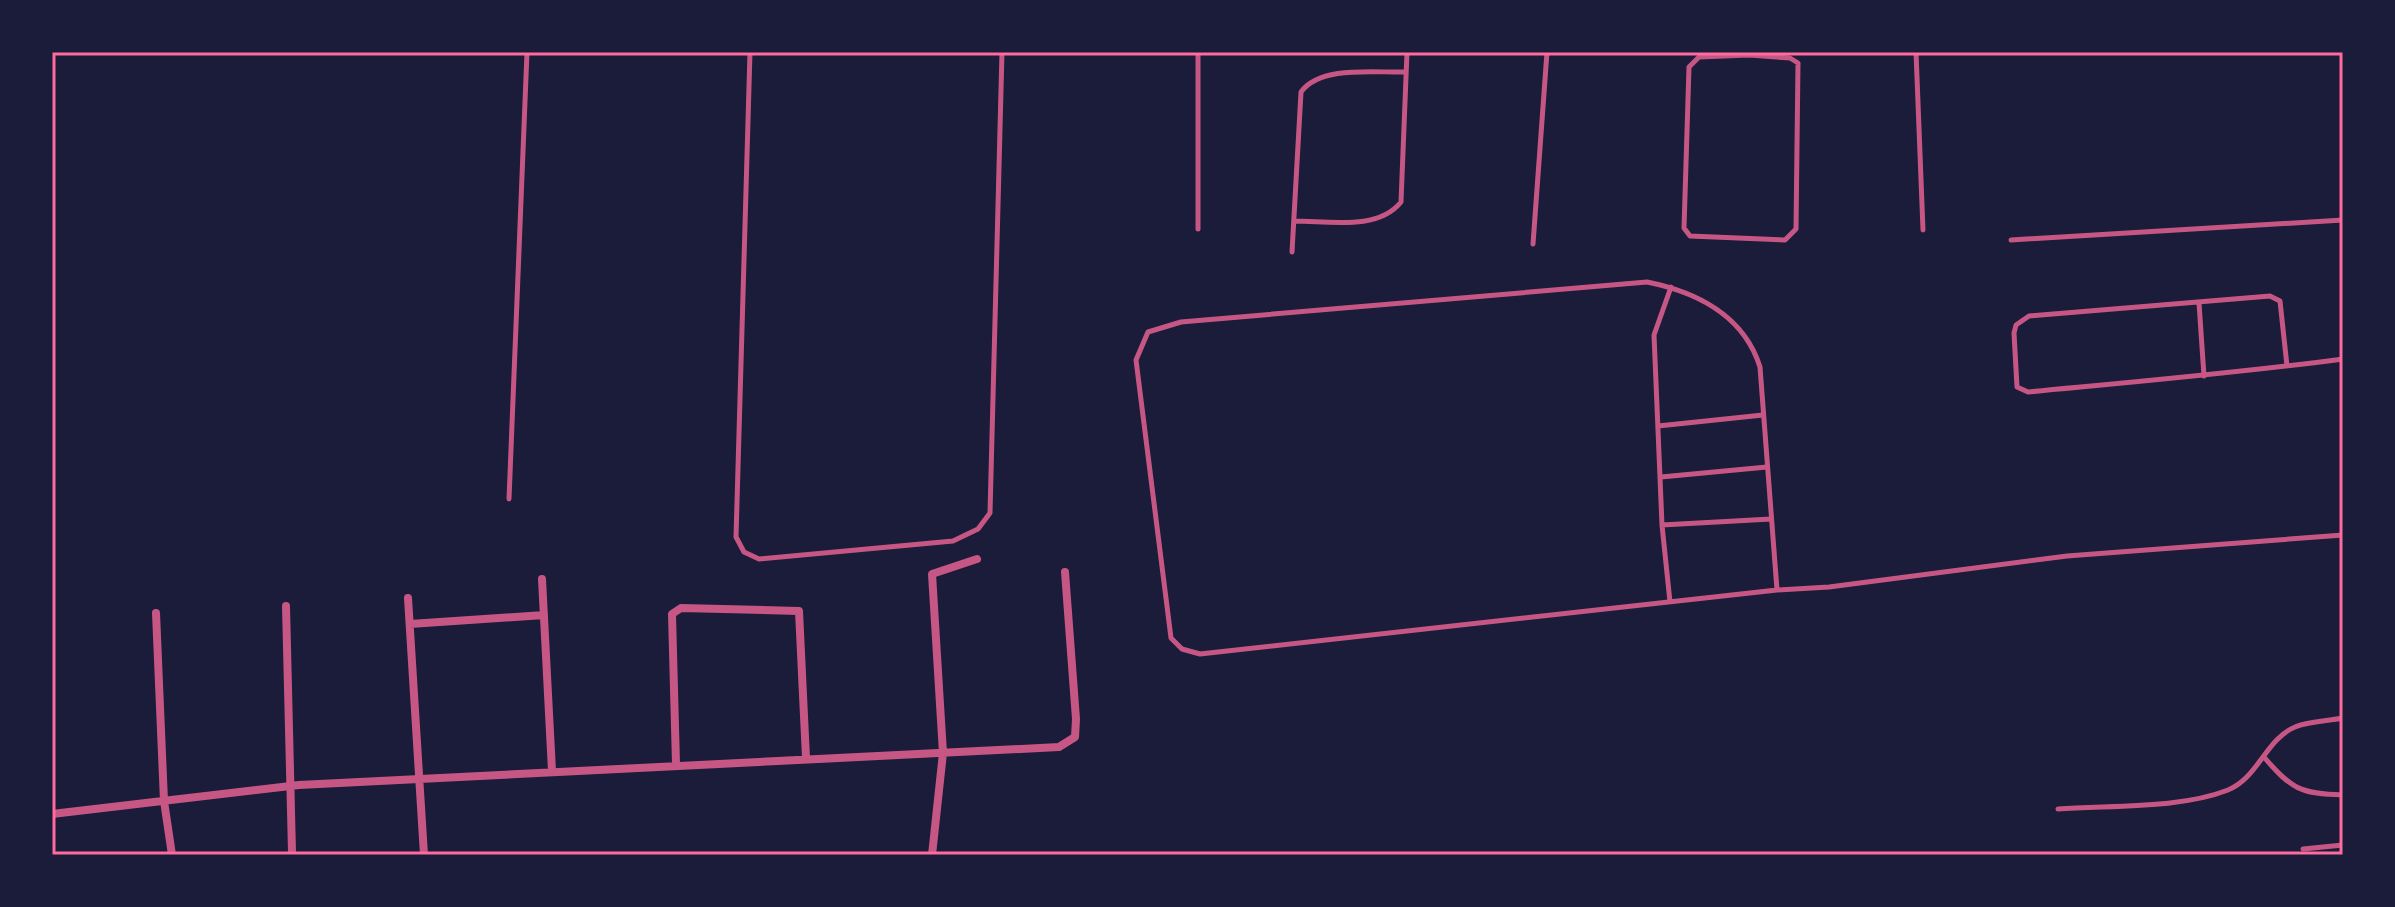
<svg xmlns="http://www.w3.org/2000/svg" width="2395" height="907" viewBox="0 0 2395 907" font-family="'Work Sans',sans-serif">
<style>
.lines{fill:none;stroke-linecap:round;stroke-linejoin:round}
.service{stroke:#c65784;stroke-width:5}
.minor{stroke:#c65784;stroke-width:8}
.neatline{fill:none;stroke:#ff6b9d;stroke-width:3}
</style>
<rect width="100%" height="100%" fill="#1b1b3a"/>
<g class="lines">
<path class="service" d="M750,52L736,537L744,552L759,559L953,541L978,529L990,513L1002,52
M1198,52V229
M1916,52L1923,230
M1749,55L1699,57L1689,67L1684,228L1690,236L1785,240L1796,229L1798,63L1790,58L1749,55V52
M1294,221C1329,221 1378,231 1401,202L1407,52
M2011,240L2343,220
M1533,244L1547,52
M1292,252L1301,92C1321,65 1375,73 1406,72
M2199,303L2204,376
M2287,366L2280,301L2270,296L2029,316L2016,325L2014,333L2017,387L2028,392C2133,382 2238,373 2343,359
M1658,426L1763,415
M1661,477L1767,467
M509,499L527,52
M1662,525L1771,519
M1777,590L1200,654L1182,649L1171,638L1136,360L1148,332L1181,322L1647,282C1697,292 1744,316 1760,367L1777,590L1829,587L2067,556L2343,535
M1670,602L1662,525L1654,335L1671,287
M2264,757C2291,789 2301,794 2343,795
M2058,809C2110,805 2180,809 2228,790C2258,778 2266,739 2295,727C2308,721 2328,721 2343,718
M2303,849L2343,845"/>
<path class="minor" d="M542,579L552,771
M408,598L424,855
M286,606L292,852
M156,613L164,801L172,855
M410,624L544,615
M676,764L672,614L681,608L799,611L806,758
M52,814L299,785L1059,747L1075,737L1076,719L1065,572
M932,855L943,753L932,574L977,559"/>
</g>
<rect width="2395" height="907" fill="none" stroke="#1b1b3a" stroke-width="108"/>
<rect x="54" y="54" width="2287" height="799" class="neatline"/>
</svg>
